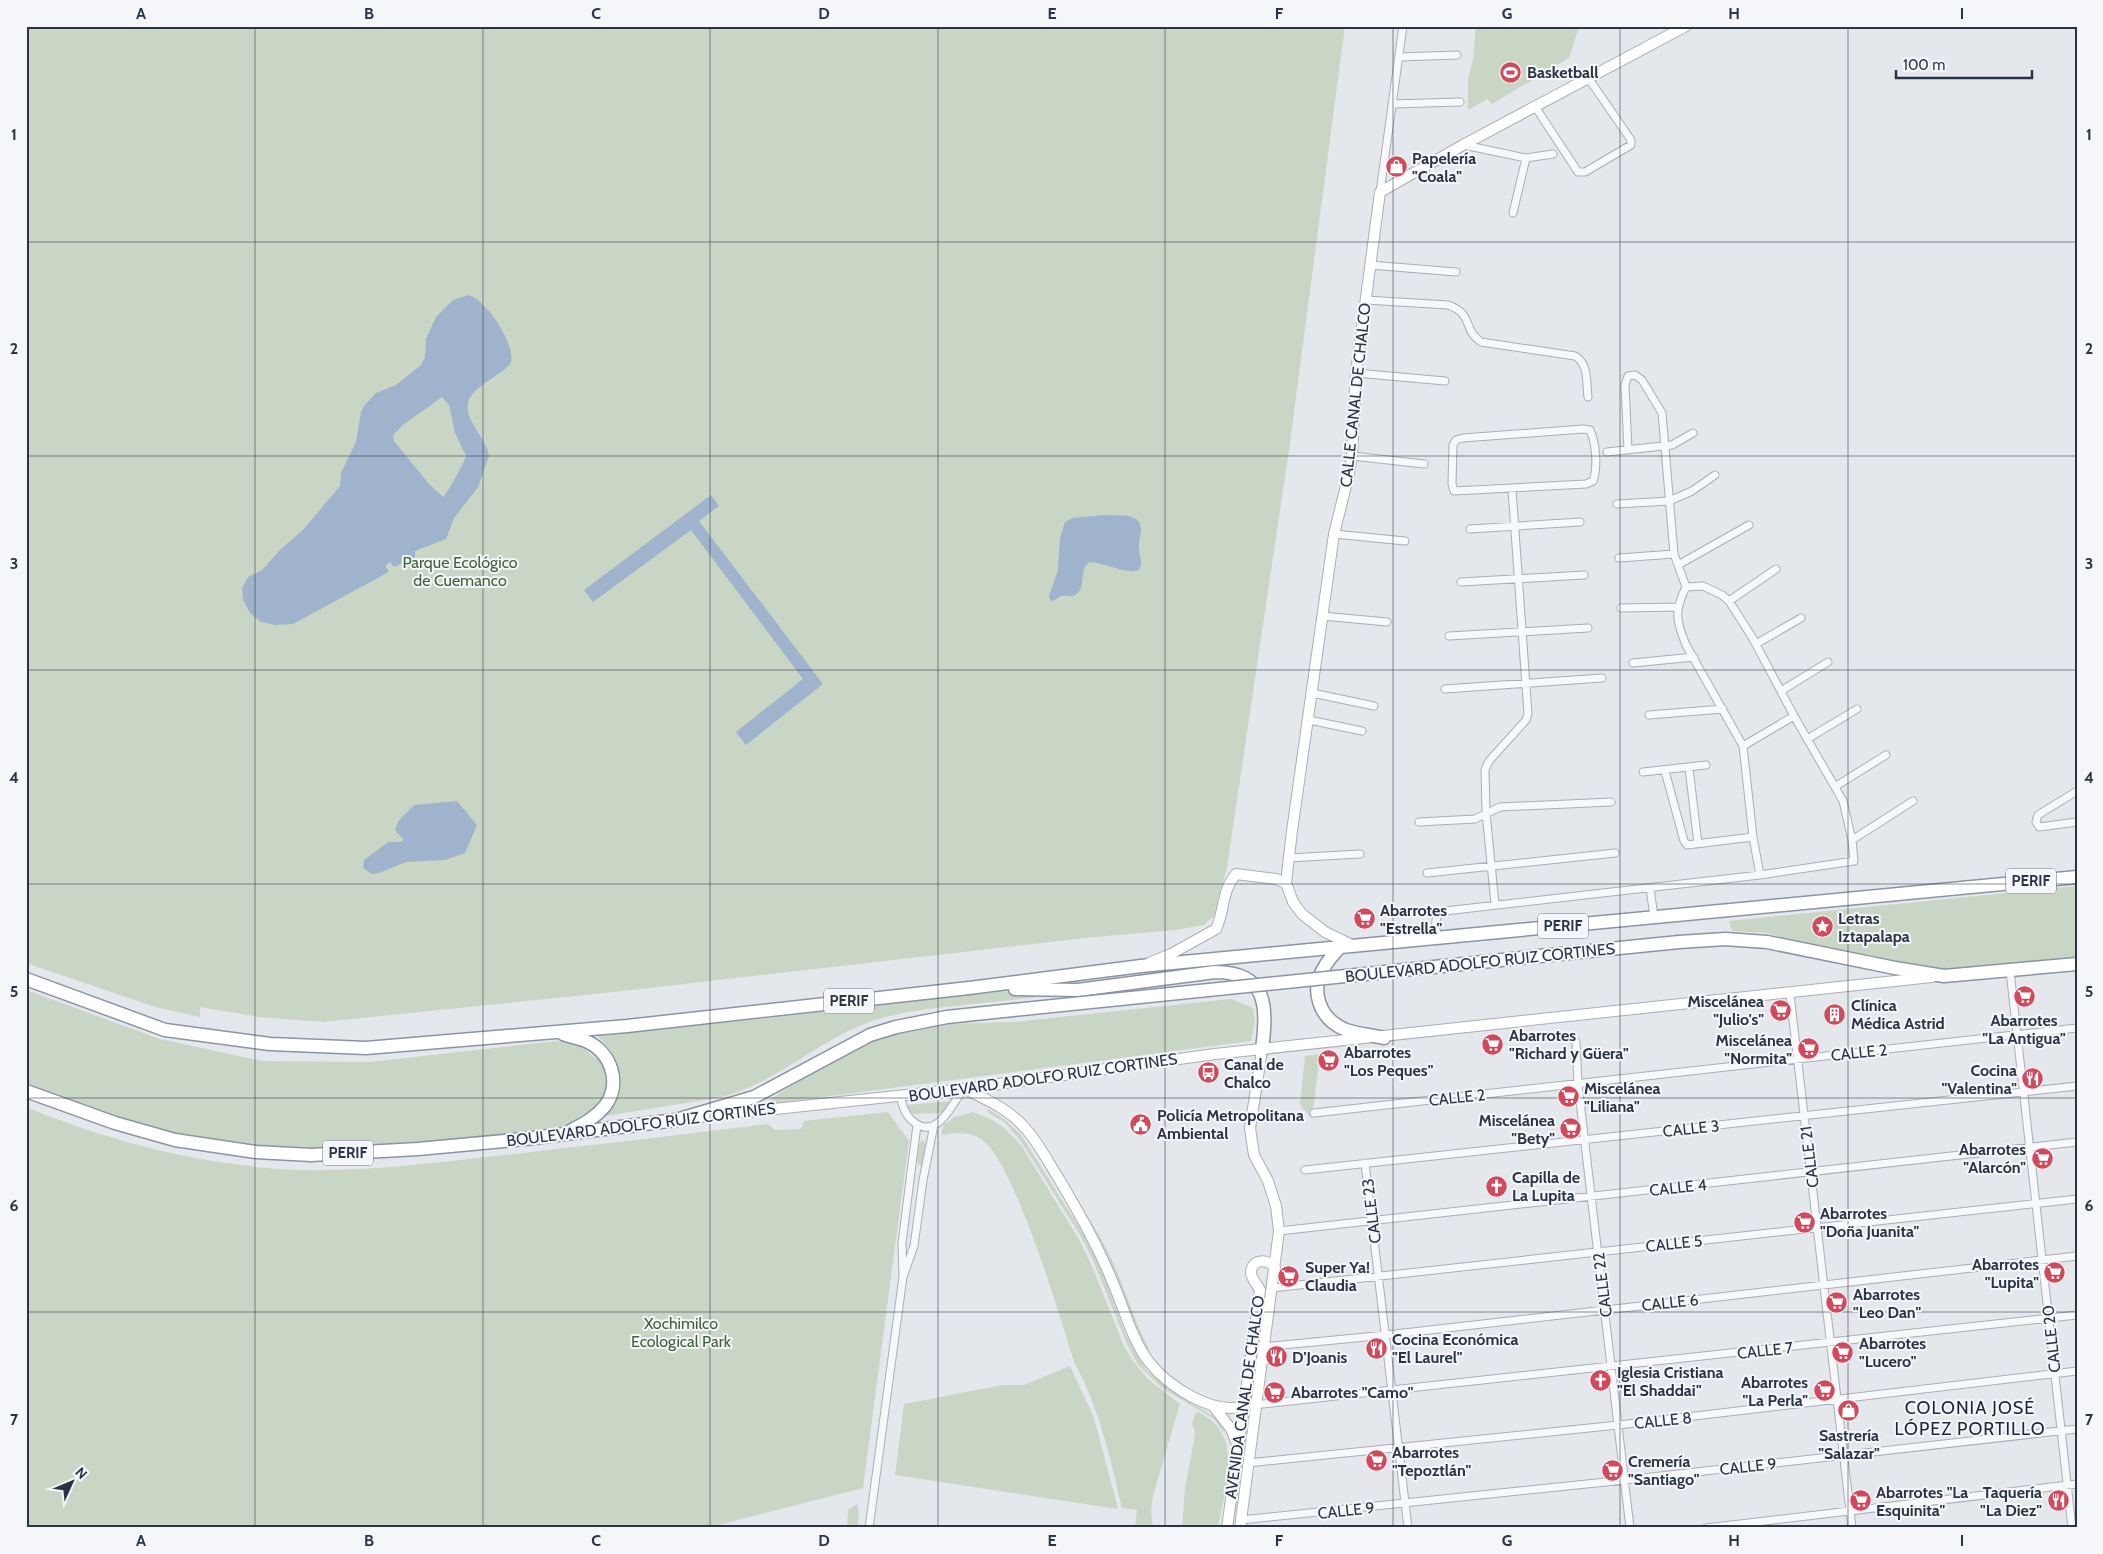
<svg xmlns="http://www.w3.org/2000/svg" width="2103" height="1554" viewBox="0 0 2103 1554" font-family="Cabin,sans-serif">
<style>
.green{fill:#c9d6c5}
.water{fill:#9fb4cc;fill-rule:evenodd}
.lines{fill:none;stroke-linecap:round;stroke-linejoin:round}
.street-casing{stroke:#a9aeb7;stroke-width:9}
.secondary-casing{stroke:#a9aeb7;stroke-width:12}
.highway-casing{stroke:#8b94a3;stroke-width:15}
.street{stroke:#f7f8fa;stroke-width:7}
.secondary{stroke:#fff;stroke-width:10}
.highway{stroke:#fff;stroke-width:12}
.highway-bridge-casing{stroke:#8b94a3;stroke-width:15;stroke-linecap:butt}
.highway-bridge{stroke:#fff;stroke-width:12}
.grid{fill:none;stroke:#2b3445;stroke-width:1;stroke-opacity:0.55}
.labels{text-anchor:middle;stroke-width:4;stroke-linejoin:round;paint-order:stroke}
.shield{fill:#f4f6f9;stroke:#676e7b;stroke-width:1}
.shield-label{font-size:15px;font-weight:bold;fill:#2b3445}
.poi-label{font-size:16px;font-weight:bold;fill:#2b3445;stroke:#f4f6f9;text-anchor:start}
.street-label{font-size:16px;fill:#2b3445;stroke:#f4f6f9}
.park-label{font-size:16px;fill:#3f6138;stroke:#f4f6f9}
.neighbourhood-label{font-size:18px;letter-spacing:1px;fill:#1d2536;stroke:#f4f6f9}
.neatline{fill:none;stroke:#2b3445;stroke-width:2}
.grid-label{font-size:16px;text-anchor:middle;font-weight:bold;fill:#2b3445}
</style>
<rect width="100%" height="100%" fill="#e4e7ec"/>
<path class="green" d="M26,26H1345L1289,450L1227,867L1214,916L1204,925L1175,930L1085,938L623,991L323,1022L259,1017L200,1007V1017L155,1007L26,963Z
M1476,26H1579V27L1569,58L1492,104L1488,99L1468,110V79L1473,59Z
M2077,886V963L1940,980L1766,933L1732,931L1729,921Z
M26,990L160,1039L262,1061L370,1062L556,1041L580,1045L602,1064L610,1083L605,1101L559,1129L304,1152L171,1135L26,1086Z
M998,991L1058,995C1027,998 995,1002 963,1005C928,1009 893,1012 859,1026C810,1047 771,1086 717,1098L599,1117L618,1074L611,1051L596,1034L762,1019Z
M1231,999L1253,1008L1255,1022L1251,1041L762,1105L826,1063L888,1034L943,1024L1013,1022Z
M1320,1054L1312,1119L1300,1105L1305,1056Z
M952,1101L942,1113L910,1114L906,1108L908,1105Z
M26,1107C109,1141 190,1162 279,1169C354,1174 430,1163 505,1155C593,1145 681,1135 768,1124L775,1130L801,1129L804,1121L888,1112L909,1141L863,1488L706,1528H26Z
M988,1109L1003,1118L1021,1135L1084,1235L1103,1273L1125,1333L1135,1352L1146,1370L1171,1391L1215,1417L1220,1422L1225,1435L1214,1419L1162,1388L1138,1365L1127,1344L1092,1258L1080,1235L1021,1141L1004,1122L987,1112Z
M973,1112L992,1120L1002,1126L1021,1145L1080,1241L1091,1264L1124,1346L1132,1360L1149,1380L1180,1404L1153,1496L1151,1511L1153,1528H1135L1137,1510L1122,1508C1110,1458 1100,1409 1075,1364C1060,1319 1015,1162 981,1139C968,1131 956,1133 941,1135L944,1124L955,1117Z
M922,1140L926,1144L923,1163L921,1165L918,1164C916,1158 917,1145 922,1140Z
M1066,1181C1081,1206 1098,1231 1111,1258C1125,1288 1134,1321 1150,1351L1145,1350Z
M1070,1366L1094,1418L1118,1509L895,1475L904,1404L1002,1385H1024Z
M1198,1412C1244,1434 1226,1484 1219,1523L1214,1528H1182L1185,1488L1193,1446L1195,1432L1192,1424L1195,1414Z
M857,1504L859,1512L857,1528H847L848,1510Z"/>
<path class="water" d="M468,295C486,299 516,345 511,362C508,372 471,386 468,403C464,420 487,439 489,456L478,487L454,518L446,539L415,551V557L394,567L390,562L385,566L389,571L387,573L293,624L276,625L261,622L250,613L243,600L242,588L248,577L262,570L280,550L303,530L340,486L341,473L356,442L361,412L364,406L376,393L396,385L421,365L425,357L426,339L436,317L453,300ZM442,397L449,405L455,433L466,456C465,461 447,494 443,497L429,484L394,441L393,435L403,425Z
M711,495L719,506L699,521L823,684L746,745L736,732L803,679L691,530L593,602L584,590Z
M1105,515C1117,516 1141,512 1141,529C1141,535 1138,542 1139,548C1139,558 1144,561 1139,570C1126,575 1104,562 1089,562C1078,571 1087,589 1075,595C1071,597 1066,595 1062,596C1058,597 1056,600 1051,601L1049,596L1058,570L1060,538L1065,522L1073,518Z
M457,801L477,825L465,853L445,860L406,862L379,873L372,874L363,868L364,860L388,842H399L404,840L395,830L399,820L414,805Z"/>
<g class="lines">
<defs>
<path id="street" d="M1399,57L1457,55
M1392,104L1460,102
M1536,108L1578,172H1585L1631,145V140L1589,79
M1464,145L1526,158L1553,154
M1380,192L1403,26
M1513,213L1526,158
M1370,265L1456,272
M1366,300L1448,305C1474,314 1462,329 1481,342L1575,356C1589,364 1586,382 1588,397
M1356,373L1445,381
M1583,429L1590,430C1596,443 1598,467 1593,481L1586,484L1454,491L1452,484L1453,445L1456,440L1463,438Z
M1628,450L1625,385L1628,376L1635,375L1642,380L1662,413L1674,554L1686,587
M1607,452L1672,445L1693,433
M1352,456L1424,464
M1617,504L1669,501L1692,491L1715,475
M1470,529L1580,522
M1334,534L1405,541
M1619,558L1674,554
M1678,565L1749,525
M1461,582L1584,575
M1686,587C1674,611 1676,621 1686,645L1743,746L1753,837L1760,875
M1729,601L1776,569
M1621,608L1677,607
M1322,616L1387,622
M1449,636L1588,628
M1756,644L1801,618
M1633,663L1694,657
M1445,689L1602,678
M1781,691L1828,662
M1312,693L1374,706
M1649,715L1723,709
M1309,720L1362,731
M1809,738L1857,709
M1743,746L1794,716
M1689,768L1698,844
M1665,771L1684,841L1687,845L1753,837
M1643,772L1706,765
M1836,786L1886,755
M2077,791L2038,815L2036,822L2039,827L2077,822
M1419,822L1475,819L1500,807L1611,802
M1852,840L1913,801
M1289,858L1360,854
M1427,873L1615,853
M1650,888L1654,917
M1495,904L1486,813L1485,770L1489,761L1526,720L1528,714L1512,489
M1437,938C1436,926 1432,916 1445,911L1760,875L1854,861L1852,840L1843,801L1794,716L1752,637L1729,601L1722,595L1703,586L1686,587
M2010,971L2072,1528
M1790,994L1852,1528
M1576,1042L1578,1084L1630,1528
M900,1096C903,1107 905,1116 915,1123C937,1139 953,1104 963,1089
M1314,1113L2077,1028
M917,1125L902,1243L903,1277L914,1246L923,1180L934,1125
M1365,1163L1408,1528
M1305,1170L2077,1086
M1279,1231L2077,1142
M1272,1288L2077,1199
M1263,1347L1386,1335L2077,1256
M1244,1406L2077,1315
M1248,1463L1618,1425L2077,1371
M1241,1520L1625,1480L2077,1429
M869,1528L903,1277
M1706,1528L2077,1484"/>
<path id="secondary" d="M1354,946L1325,932L1302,914L1293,902L1286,883L1292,831L1334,534L1348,478L1352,456L1356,373L1380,192L1463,145L1686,26
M1149,963L1171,954L1216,929C1225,910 1221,892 1236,874L1276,879L1286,883
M965,1089C987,1100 1009,1109 1025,1128C1039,1143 1048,1162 1059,1179C1079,1213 1098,1246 1113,1283C1124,1308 1132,1340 1149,1362C1168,1386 1213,1416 1244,1406
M700,1117L963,1089L1215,1054L1932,977
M1214,1407L1231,1429L1237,1444
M1227,1528L1260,1290C1257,1284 1251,1279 1251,1272C1252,1258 1268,1259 1275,1268
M1240,1528L1279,1231L1276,1206L1268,1181L1254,1155L1250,1128L1262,1050"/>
<path id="highway" d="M1340,947C1335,953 1329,959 1325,966C1309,990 1319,1019 1346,1030C1357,1034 1372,1035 1384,1038
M1540,956L1679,942L1725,939L1767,942L1895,968L1944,976L2077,964
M26,979L165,1030L270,1044L366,1048L627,1026L969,988L1141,966L2077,877
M1015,989L1078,990L1215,972C1269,972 1267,1008 1262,1050
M563,1034C570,1037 579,1038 586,1041C611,1052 622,1083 605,1106C595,1118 583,1124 570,1131
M26,1091L115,1123L175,1140L256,1152L311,1155L418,1149L525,1139L676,1120L754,1097L870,1035L896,1027L947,1017L1013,1010"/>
</defs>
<use href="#street" class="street-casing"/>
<use href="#secondary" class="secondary-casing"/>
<use href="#highway" class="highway-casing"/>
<use href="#street" class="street"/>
<use href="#secondary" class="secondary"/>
<use href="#highway" class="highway"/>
<defs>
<path id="highway-bridge" d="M1013,1010L1540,956"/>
</defs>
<use href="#highway-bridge" class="highway-bridge-casing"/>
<use href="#highway-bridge" class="highway-bridge"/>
</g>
<path class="grid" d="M255,26V1528M483,26V1528M710,26V1528M938,26V1528M1165,26V1528M1393,26V1528M1620,26V1528M1848,26V1528M26,242H2077M26,456H2077M26,670H2077M26,884H2077M26,1098H2077M26,1312H2077"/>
<defs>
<symbol id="stadium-disc" viewBox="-11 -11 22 22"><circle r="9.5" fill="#d1495b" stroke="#f4f6f9"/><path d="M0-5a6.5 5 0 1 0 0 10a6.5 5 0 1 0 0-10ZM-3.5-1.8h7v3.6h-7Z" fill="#fff"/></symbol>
<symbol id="shop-disc" viewBox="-11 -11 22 22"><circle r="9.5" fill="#d1495b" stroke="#f4f6f9"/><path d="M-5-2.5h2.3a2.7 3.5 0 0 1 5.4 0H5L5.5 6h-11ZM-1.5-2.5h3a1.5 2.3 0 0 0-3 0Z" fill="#fff"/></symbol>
<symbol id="supermarket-disc" viewBox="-11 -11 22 22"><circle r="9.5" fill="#d1495b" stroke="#f4f6f9"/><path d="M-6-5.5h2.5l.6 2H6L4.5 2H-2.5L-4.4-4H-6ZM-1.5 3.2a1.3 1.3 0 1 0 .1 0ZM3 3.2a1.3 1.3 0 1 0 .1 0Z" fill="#fff"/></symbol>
<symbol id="sight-disc" viewBox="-11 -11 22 22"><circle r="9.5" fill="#d1495b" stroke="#f4f6f9"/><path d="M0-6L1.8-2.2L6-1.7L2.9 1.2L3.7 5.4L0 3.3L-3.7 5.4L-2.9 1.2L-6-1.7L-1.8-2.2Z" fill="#fff"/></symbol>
<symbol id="building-disc" viewBox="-11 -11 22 22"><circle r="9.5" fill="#d1495b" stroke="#f4f6f9"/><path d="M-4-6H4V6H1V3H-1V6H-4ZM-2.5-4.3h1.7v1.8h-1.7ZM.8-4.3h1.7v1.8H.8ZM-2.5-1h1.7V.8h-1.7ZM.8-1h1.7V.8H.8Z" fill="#fff"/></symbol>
<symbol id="bus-disc" viewBox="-11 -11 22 22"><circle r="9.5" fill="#d1495b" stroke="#f4f6f9"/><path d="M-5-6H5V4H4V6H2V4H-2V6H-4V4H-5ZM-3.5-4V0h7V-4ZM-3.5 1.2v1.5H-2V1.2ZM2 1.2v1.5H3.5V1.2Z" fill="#fff"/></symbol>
<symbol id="restaurant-disc" viewBox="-11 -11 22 22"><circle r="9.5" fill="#d1495b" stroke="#f4f6f9"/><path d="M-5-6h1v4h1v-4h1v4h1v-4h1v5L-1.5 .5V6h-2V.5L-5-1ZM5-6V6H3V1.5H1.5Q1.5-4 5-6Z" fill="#fff"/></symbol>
<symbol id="civic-disc" viewBox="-11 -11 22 22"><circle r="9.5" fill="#d1495b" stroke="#f4f6f9"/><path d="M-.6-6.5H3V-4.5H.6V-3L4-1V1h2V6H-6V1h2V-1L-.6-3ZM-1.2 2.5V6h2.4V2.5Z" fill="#fff"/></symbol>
<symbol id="church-disc" viewBox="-11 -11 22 22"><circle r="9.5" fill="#d1495b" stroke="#f4f6f9"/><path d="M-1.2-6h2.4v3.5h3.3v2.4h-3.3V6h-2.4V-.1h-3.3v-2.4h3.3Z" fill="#fff"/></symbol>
</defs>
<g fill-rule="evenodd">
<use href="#stadium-disc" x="1498" y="60" width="25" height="25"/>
<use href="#shop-disc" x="1384" y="154" width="25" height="25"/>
<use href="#supermarket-disc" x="1352" y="906" width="25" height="25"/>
<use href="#sight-disc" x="1810" y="914" width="25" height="25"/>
<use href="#supermarket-disc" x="2012" y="984" width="25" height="25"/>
<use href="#supermarket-disc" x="1768" y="998" width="25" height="25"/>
<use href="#building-disc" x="1822" y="1002" width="25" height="25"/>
<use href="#supermarket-disc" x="1480" y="1032" width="25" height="25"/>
<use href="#supermarket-disc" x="1796" y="1036" width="25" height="25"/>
<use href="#supermarket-disc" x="1316" y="1048" width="25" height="25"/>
<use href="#bus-disc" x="1196" y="1060" width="25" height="25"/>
<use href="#restaurant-disc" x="2020" y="1066" width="25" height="25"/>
<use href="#supermarket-disc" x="1556" y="1084" width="25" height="25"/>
<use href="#civic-disc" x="1128" y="1112" width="25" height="25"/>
<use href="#supermarket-disc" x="1558" y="1116" width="25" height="25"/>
<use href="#supermarket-disc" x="2030" y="1146" width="25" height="25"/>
<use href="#church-disc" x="1484" y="1174" width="25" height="25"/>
<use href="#supermarket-disc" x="1792" y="1210" width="25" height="25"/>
<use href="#supermarket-disc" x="2042" y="1260" width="25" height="25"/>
<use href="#supermarket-disc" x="1276" y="1264" width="25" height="25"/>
<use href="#supermarket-disc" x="1824" y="1290" width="25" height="25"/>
<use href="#restaurant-disc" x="1364" y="1336" width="25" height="25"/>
<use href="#supermarket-disc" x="1830" y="1340" width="25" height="25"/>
<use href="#restaurant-disc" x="1264" y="1344" width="25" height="25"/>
<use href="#church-disc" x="1588" y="1368" width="25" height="25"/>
<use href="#supermarket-disc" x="1812" y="1378" width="25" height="25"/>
<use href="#supermarket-disc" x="1262" y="1380" width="25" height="25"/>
<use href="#shop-disc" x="1836" y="1398" width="25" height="25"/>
<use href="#supermarket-disc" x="1364" y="1448" width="25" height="25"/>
<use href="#supermarket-disc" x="1600" y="1458" width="25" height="25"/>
<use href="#supermarket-disc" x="1848" y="1488" width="25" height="25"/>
<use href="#restaurant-disc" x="2046" y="1488" width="25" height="25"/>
</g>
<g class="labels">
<g class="shield">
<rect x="2006" y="868.5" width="50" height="25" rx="4"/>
<rect x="1538" y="913.5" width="50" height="25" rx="4"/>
<rect x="824" y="988.5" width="50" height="25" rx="4"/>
<rect x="323" y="1140.5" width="50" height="25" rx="4"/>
</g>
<g class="shield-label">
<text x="2031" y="886">PERIF</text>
<text x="1563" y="931">PERIF</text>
<text x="849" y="1006">PERIF</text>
<text x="348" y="1158">PERIF</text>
</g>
<g class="poi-label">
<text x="1527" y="78">Basketball</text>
<text x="1412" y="164">Papelería<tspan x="1412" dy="18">"Coala"</tspan></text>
<text x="1380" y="916">Abarrotes<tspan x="1380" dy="18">"Estrella"</tspan></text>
<text x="1838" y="924">Letras<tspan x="1838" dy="18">Iztapalapa</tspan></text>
<text x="1764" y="1007" text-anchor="end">Miscelánea<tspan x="1764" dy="18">"Julio's"</tspan></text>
<text x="1851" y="1011">Clínica<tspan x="1851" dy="18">Médica Astrid</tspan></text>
<text x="2024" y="1026" text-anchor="middle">Abarrotes<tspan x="2024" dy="18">"La Antigua"</tspan></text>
<text x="1509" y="1041">Abarrotes<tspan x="1509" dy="18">"Richard y Güera"</tspan></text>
<text x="1792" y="1046" text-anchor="end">Miscelánea<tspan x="1792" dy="18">"Normita"</tspan></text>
<text x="1344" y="1058">Abarrotes<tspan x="1344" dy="18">"Los Peques"</tspan></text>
<text x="1224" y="1070">Canal de<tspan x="1224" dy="18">Chalco</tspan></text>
<text x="2017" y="1076" text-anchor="end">Cocina<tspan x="2017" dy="18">"Valentina"</tspan></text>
<text x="1584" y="1094">Miscelánea<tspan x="1584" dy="18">"Liliana"</tspan></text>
<text x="1157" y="1121">Policía Metropolitana<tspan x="1157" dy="18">Ambiental</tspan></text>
<text x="1555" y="1126" text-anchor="end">Miscelánea<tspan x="1555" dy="18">"Bety"</tspan></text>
<text x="2026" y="1155" text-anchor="end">Abarrotes<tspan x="2026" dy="18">"Alarcón"</tspan></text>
<text x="1512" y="1183">Capilla de<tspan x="1512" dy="18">La Lupita</tspan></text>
<text x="1820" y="1219">Abarrotes<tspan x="1820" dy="18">"Doña Juanita"</tspan></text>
<text x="2039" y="1270" text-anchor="end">Abarrotes<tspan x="2039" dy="18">"Lupita"</tspan></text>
<text x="1305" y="1273">Super Ya!<tspan x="1305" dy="18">Claudia</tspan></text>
<text x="1853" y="1300">Abarrotes<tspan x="1853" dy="18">"Leo Dan"</tspan></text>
<text x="1392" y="1345">Cocina Económica<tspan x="1392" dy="18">"El Laurel"</tspan></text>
<text x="1859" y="1349">Abarrotes<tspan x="1859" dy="18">"Lucero"</tspan></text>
<text x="1292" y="1363">D'Joanis</text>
<text x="1617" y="1378">Iglesia Cristiana<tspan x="1617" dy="18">"El Shaddai"</tspan></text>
<text x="1808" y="1388" text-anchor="end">Abarrotes<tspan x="1808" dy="18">"La Perla"</tspan></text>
<text x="1291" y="1398">Abarrotes "Camo"</text>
<text x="1849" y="1441" text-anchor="middle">Sastrería<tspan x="1849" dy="18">"Salazar"</tspan></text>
<text x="1392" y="1458">Abarrotes<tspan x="1392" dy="18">"Tepoztlán"</tspan></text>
<text x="1628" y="1467">Cremería<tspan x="1628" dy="18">"Santiago"</tspan></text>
<text x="1876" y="1498">Abarrotes "La<tspan x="1876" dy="18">Esquinita"</tspan></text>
<text x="2042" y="1498" text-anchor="end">Taquería<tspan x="2042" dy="18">"La Diez"</tspan></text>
</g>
<g class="street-label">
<text transform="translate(1355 395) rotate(-84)" y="6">CALLE CANAL DE CHALCO</text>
<text transform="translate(1480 962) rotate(-6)" y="6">BOULEVARD ADOLFO RUIZ CORTINES</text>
<text transform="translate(1859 1052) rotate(-6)" y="6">CALLE 2</text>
<text transform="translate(1043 1077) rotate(-8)" y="6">BOULEVARD ADOLFO RUIZ CORTINES</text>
<text transform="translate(1457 1097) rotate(-6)" y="6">CALLE 2</text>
<text transform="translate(641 1124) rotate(-7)" y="6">BOULEVARD ADOLFO RUIZ CORTINES</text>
<text transform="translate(1691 1128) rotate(-6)" y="6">CALLE 3</text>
<text transform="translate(1809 1157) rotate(-97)" y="6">CALLE 21</text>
<text transform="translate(1678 1187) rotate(-6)" y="6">CALLE 4</text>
<text transform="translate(1371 1211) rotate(-97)" y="6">CALLE 23</text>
<text transform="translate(1674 1243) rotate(-6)" y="6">CALLE 5</text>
<text transform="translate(1602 1285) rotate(-97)" y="6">CALLE 22</text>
<text transform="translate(1670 1302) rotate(-6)" y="6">CALLE 6</text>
<text transform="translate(2051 1339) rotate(-96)" y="6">CALLE 20</text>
<text transform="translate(1765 1350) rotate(-6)" y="6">CALLE 7</text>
<text transform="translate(1244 1397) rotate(-82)" y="6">AVENIDA CANAL DE CHALCO</text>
<text transform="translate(1663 1420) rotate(-6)" y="6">CALLE 8</text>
<text transform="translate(1748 1466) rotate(-6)" y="6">CALLE 9</text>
<text transform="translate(1346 1510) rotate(-6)" y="6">CALLE 9</text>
</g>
<g class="park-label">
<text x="460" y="568">Parque Ecológico<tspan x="460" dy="18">de Cuemanco</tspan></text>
<text x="681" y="1329">Xochimilco<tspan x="681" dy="18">Ecological Park</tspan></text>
</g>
<g class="neighbourhood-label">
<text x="1970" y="1414">COLONIA JOSÉ<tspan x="1970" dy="21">LÓPEZ PORTILLO</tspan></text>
</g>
</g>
<rect width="2103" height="1554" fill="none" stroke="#f4f6f9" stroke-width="55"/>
<g transform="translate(72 1482) rotate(46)" stroke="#f4f6f9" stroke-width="4" paint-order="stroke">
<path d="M0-4L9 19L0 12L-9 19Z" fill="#2b3445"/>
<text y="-8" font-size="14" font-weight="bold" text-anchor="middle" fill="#2b3445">N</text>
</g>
<path d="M1896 70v8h136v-8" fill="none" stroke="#2b3445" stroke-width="2.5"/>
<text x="1903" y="70" font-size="15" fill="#2b3445" stroke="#f4f6f9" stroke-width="4" paint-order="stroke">100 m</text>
<rect x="28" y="28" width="2048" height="1498" class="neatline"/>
<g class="grid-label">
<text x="141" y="19">A</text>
<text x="369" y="19">B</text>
<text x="596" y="19">C</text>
<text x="824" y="19">D</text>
<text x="1052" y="19">E</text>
<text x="1279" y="19">F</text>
<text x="1507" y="19">G</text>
<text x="1734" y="19">H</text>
<text x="1962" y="19">I</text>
<text x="14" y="140">1</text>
<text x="2089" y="140">1</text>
<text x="14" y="354">2</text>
<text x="2089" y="354">2</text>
<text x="14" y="569">3</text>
<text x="2089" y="569">3</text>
<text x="14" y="783">4</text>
<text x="2089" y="783">4</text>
<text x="14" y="997">5</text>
<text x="2089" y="997">5</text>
<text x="14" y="1211">6</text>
<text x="2089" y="1211">6</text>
<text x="14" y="1425">7</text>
<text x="2089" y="1425">7</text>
<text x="141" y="1546">A</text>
<text x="369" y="1546">B</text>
<text x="596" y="1546">C</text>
<text x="824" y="1546">D</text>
<text x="1052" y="1546">E</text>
<text x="1279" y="1546">F</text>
<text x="1507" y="1546">G</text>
<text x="1734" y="1546">H</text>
<text x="1962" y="1546">I</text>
</g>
</svg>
